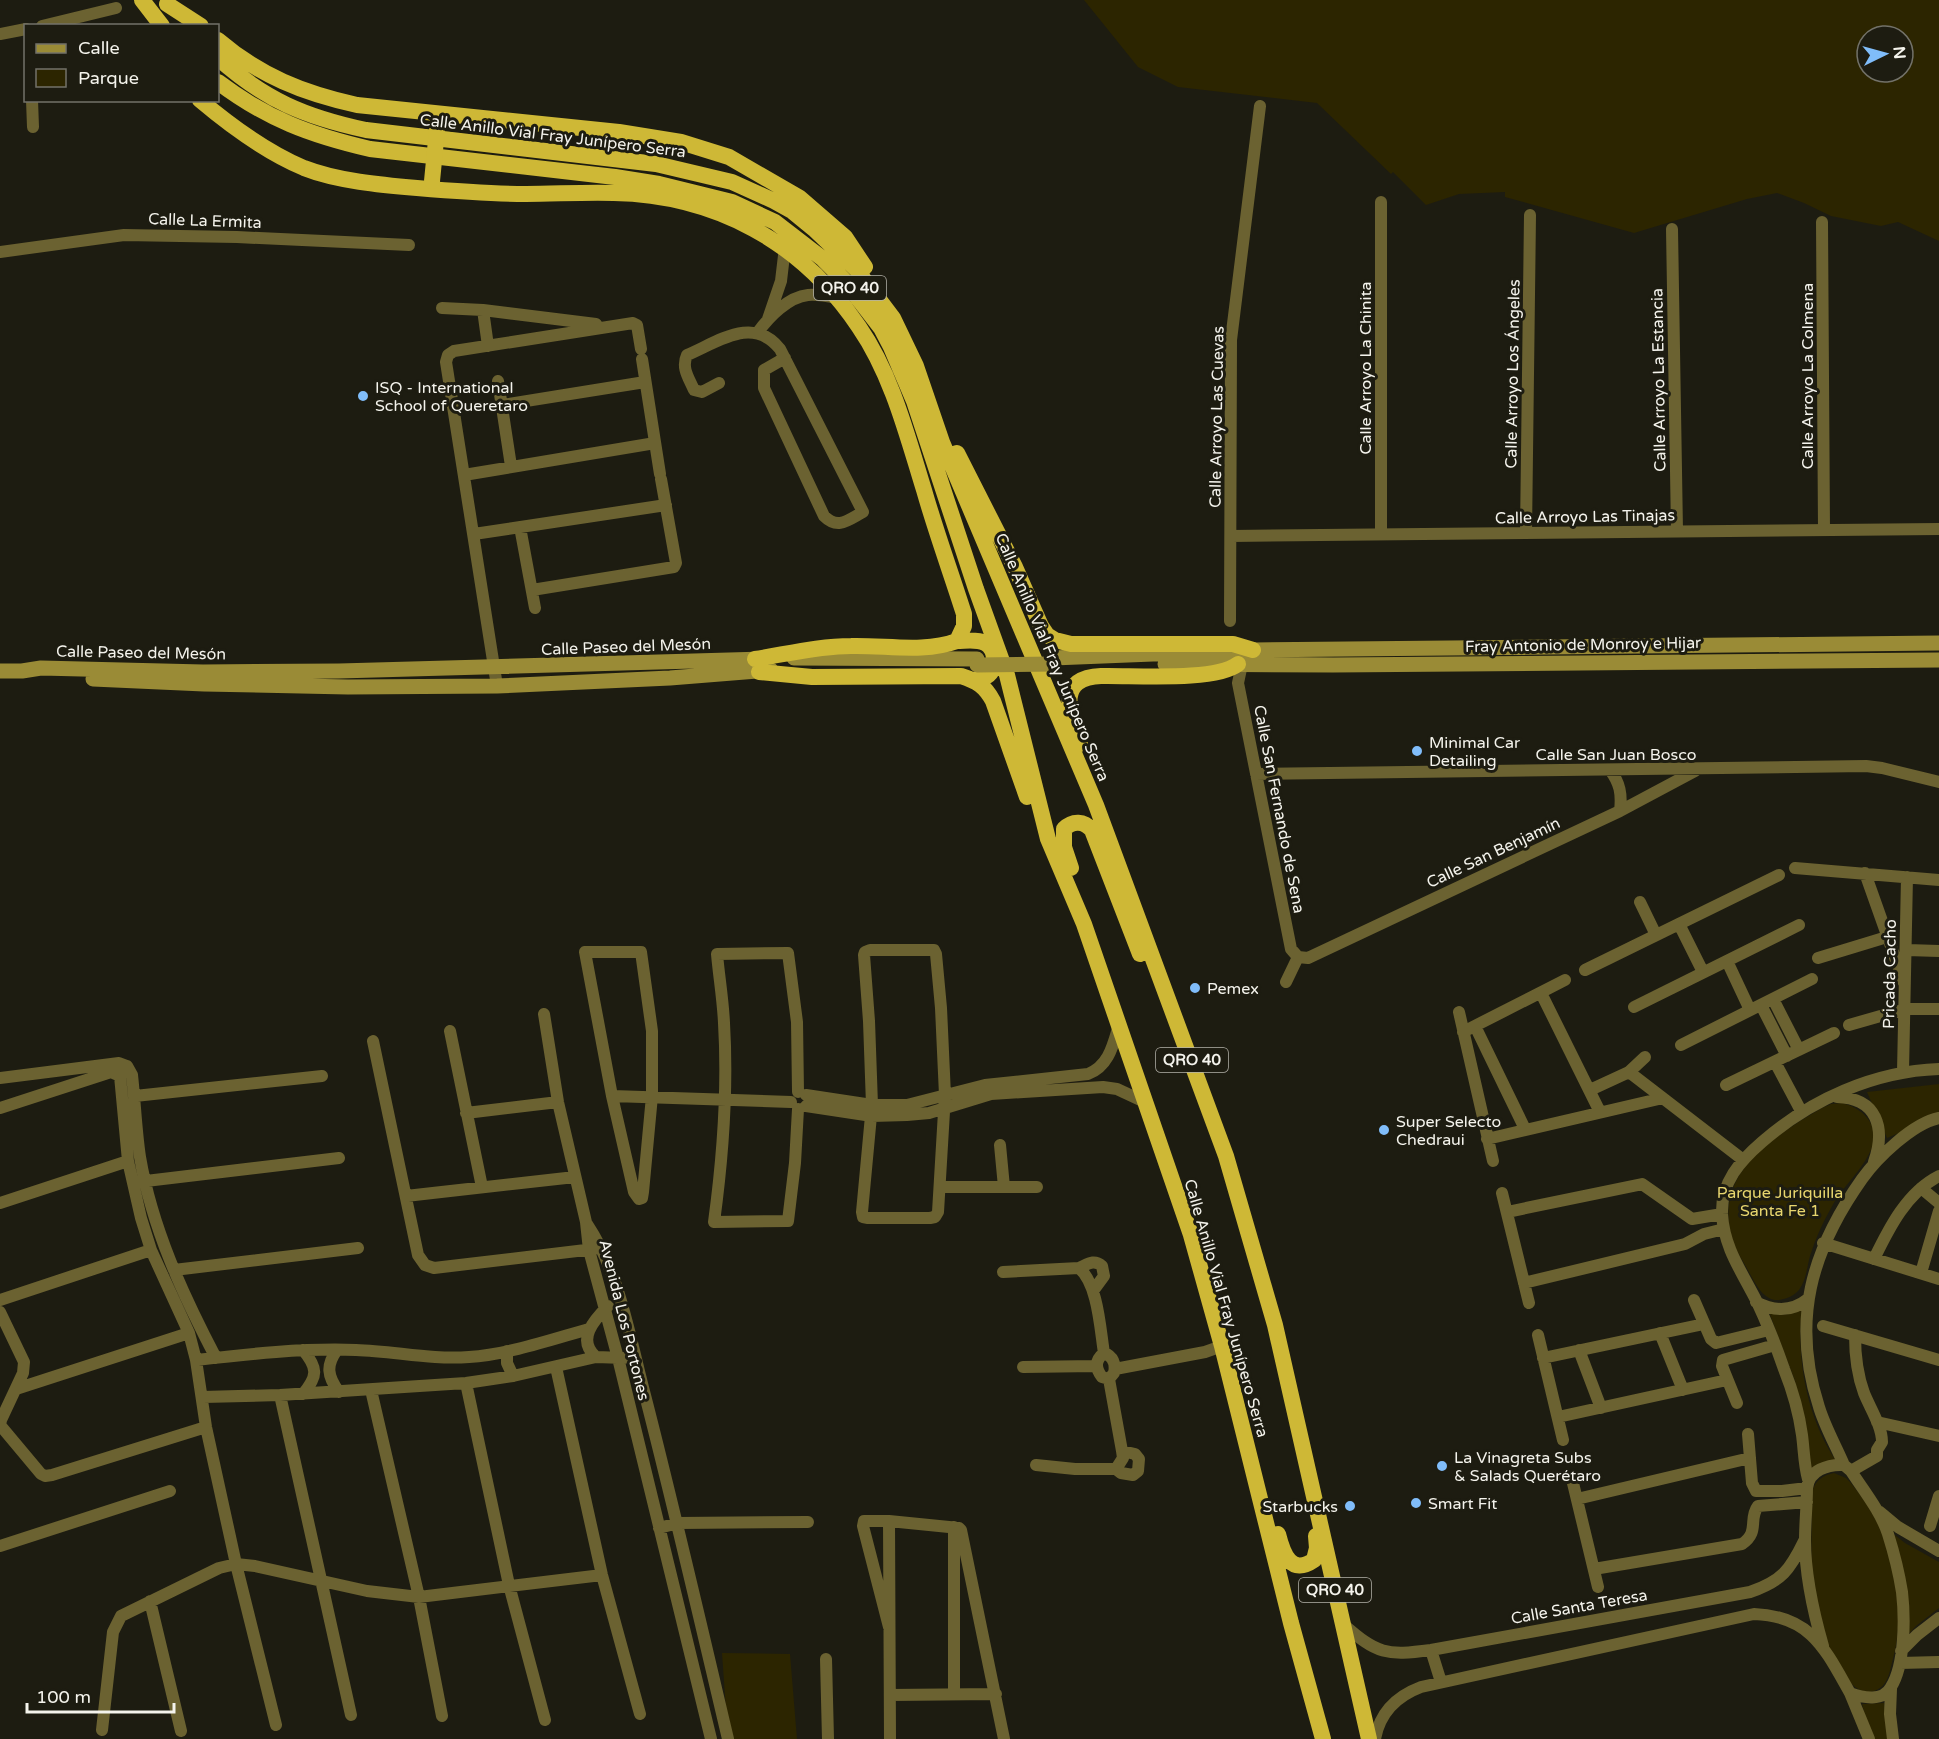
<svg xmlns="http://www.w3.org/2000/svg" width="1939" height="1739" viewBox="0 0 1939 1739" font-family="'Varela Round',sans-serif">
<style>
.green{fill:#2c2500;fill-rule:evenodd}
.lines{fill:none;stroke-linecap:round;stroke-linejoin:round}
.minor{stroke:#6b6231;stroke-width:12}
.secondary{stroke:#9a8b36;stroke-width:15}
.trunk{stroke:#ceb836;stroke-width:16}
.secondary-bridge{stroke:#9a8b36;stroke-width:15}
.trunk-bridge{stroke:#ceb836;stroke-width:16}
.poi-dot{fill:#80bdfa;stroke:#1d1c11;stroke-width:2}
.labels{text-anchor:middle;stroke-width:6;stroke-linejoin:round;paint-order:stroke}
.shield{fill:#1d1c11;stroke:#b4b2aa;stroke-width:1.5}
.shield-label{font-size:15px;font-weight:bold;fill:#f4f3ec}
.street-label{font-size:16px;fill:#f4f3ec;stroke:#1d1c11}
.poi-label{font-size:16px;fill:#f4f3ec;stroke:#1d1c11;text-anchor:start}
.park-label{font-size:16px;fill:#e8d66e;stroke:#1d1c11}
</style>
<rect width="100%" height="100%" fill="#1d1c11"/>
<path class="green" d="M1084,0H1939V241L1898,222L1881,226L1831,216L1804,203L1777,193L1747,199L1634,233L1505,197V192L1459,194L1426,205L1393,172L1391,174L1317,103L1178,87L1138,67ZM1867,36H1903V72H1867Z
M1939,1084V1116L1887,1138L1867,1092Z
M1842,1103C1866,1109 1883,1129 1869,1154C1859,1174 1840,1189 1830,1210C1822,1224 1815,1240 1810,1256C1807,1267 1806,1281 1799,1290C1794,1296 1786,1299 1779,1300C1764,1301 1757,1286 1750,1274C1745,1264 1737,1253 1733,1242C1711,1174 1771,1138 1822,1108L1831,1104Z
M1802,1308C1796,1359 1807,1419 1837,1462L1810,1472L1795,1381L1769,1312C1781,1317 1791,1315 1802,1308Z
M1834,1473L1846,1478L1851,1483C1860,1495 1870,1507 1877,1521C1897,1562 1905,1614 1893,1659C1890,1669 1889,1682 1880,1688C1845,1713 1815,1615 1813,1592C1810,1559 1812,1525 1812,1491C1816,1480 1823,1475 1834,1473Z
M1891,1532L1905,1543L1939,1562V1608L1916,1626L1906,1637C1910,1594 1906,1572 1891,1532Z
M722,1653L790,1654L797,1739H728Z
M1884,1703L1888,1739H1871L1862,1704Z"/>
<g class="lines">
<path class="minor" d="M42,26L116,8
M0,34L26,29
M32,100L33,127
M1381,202V534
M1822,222L1824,530
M1672,229L1677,531
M0,252L124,235L237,237L409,245
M442,308L483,310L596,324
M483,310L488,346
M768,319L781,281L785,247
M758,332C769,317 788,297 808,295C817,294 827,296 837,298
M642,359L660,474
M498,381L511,466
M719,383L702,392L694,390C689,378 681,368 687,355C718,342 753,315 780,349L863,512C848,520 838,530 824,516L764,388V370L785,358
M502,405L645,382
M464,475L655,443
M520,527L535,608
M1526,533L1530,215
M474,534L666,505
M1231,536L1939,529
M532,590L674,567L676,563L661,479
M1230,621L1231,340L1260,106
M1242,664L1238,683L1291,949L1298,957
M497,686L446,362L448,355L454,351L633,323L637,325L641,349
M1610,770C1620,783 1622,794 1620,811
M1256,774L1866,766L1882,768L1939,782
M1795,868L1939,880
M1865,873L1904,983
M1640,902L1656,935
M1679,924L1703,972
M870,950H934L936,954L941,1008L945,1095L938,1212L935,1217L930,1218H868L863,1217L862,1212L872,1105L869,1021L864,955L865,952Z
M1907,950L1939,951
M585,952H641L652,1031V1096L643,1192L642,1198L639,1199L634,1192L612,1096Z
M1298,957L1308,958L1620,811L1695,771
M1818,958L1887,937
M1727,961L1750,1010
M1585,970L1779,875
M1286,982L1298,957
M1541,993L1600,1112
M1773,999L1799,1050
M1761,1005L1787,1056
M1634,1007L1799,925
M1459,1012L1493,1161
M544,1014L558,1102L586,1222L589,1250L618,1358L711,1739
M1849,1025L1905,1009H1939
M1475,1026L1525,1129
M450,1031L482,1187
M1463,1032L1565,980
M373,1041L418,1255L425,1265L434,1268L594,1249
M1681,1045L1812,979
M1775,1062L1801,1111
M127,1066L120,1076L128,1161L141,1218L151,1250L189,1333L196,1360L206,1427L236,1564L276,1725
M1629,1072L1742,1159
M1903,1072L1907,877
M0,1078L119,1063L127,1066L132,1075C135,1102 136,1130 140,1157C152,1228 183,1295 216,1358
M1726,1085L1834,1033
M1590,1090L1629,1072L1645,1057
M798,1092L797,1022L788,953L717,954C719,977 723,1000 724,1023C728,1090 723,1156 714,1222L788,1221L795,1163L798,1109
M806,1095L872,1105H907L985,1085L1088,1074C1109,1066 1113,1045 1119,1025
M135,1096L322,1076
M612,1096L791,1102
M1837,1097C1877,1098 1886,1128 1874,1162
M806,1106L872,1116L907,1115L929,1113L991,1094L1103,1087L1117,1089L1147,1103
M0,1108L111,1072L120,1076
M466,1113L558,1102
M1487,1139L1663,1098
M1000,1145L1004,1187
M146,1181L339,1158
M940,1187H1037
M1921,1188L1939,1203
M1502,1193L1529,1303
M406,1196L575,1177
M0,1203L128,1161
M1507,1212L1642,1184L1692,1219L1722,1214
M587,1224C621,1275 630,1340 646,1399C675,1512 701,1625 728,1739
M1823,1243L1939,1279
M1874,1259C1889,1228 1907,1192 1939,1176
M1079,1268C1098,1284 1100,1328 1104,1353
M174,1270L358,1248
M1003,1272L1079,1268C1088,1264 1094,1259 1102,1266L1104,1276L1093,1291
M1921,1273L1939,1211
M1524,1283L1685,1244L1704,1234L1724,1229
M0,1300L151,1250
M1694,1300L1711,1339L1716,1343L1769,1330
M1756,1302C1775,1312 1792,1312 1808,1299
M0,1312L24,1362L23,1373L1,1420L0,1425L41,1474L45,1476L52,1475L206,1427
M1823,1326L1939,1360
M1660,1333L1683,1390
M1538,1335L1563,1440
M337,1350C326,1365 327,1376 339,1392
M1579,1350L1601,1408
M507,1351V1363L513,1376
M1104,1353C1113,1356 1116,1364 1114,1373L1109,1379L1102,1377C1095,1368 1095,1360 1104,1353Z
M596,1357C576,1340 594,1320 608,1306
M1543,1358L1704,1324
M196,1360C249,1354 303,1348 356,1350C394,1351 431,1360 469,1357C510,1354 550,1340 589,1329
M556,1367L602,1575L640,1714
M1023,1367L1096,1366
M1115,1369L1205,1352L1222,1346
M1109,1379L1122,1451L1123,1458L1116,1469
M466,1383L509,1585L545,1720
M16,1389L189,1333
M371,1390L419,1597L442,1716
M303,1394C318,1376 318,1368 303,1350
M280,1395L351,1715
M203,1397L280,1395L466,1383L513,1376L596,1357L624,1358
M1737,1403L1722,1366L1723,1360L1775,1345
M1558,1417L1727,1380
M1877,1422L1939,1436
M1748,1434L1752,1483L1756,1491H1782L1807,1488
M1036,1465L1075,1469H1116L1121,1473L1133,1475L1138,1471L1139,1459L1135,1454L1122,1451
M1844,1465C1836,1446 1825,1427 1819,1407C1791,1321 1811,1251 1862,1179C1877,1158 1913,1123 1939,1118
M1851,1471L1877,1456V1450L1882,1442C1882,1426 1870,1408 1864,1393C1857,1374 1855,1355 1855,1335
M1572,1479L1598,1587
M1808,1479C1804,1465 1804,1450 1802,1435C1799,1413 1792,1389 1784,1369C1776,1346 1767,1323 1757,1302C1742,1272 1724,1248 1722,1214C1721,1182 1740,1161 1762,1142C1810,1100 1874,1071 1939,1069
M1577,1499L1750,1458
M1880,1512L1898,1527L1939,1551
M889,1521L890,1739
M1930,1526L1939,1496
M659,1528L678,1523L808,1522
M0,1546L170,1491
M1594,1569L1742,1544C1760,1532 1748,1519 1758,1506L1807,1502
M150,1601L181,1731
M1343,1624C1377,1654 1386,1656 1431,1650L1750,1592C1782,1581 1790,1570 1804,1541
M889,1627L863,1526L864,1521H889L959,1528L961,1530L1004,1739
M1431,1650L1441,1682
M1901,1651L1917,1635L1939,1618
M826,1659L828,1739
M1900,1663L1939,1662
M1891,1689L1890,1714L1893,1739
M1850,1693L1869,1739
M954,1694V1527
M890,1695L996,1694
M102,1730L113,1632L121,1616L219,1568L236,1564L255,1566L367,1591L419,1597L602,1575
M1375,1739C1380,1712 1397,1696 1421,1687L1754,1614C1811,1616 1825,1649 1850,1693C1863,1698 1883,1702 1891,1687C1905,1665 1905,1618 1902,1592C1899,1573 1894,1553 1888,1534C1881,1512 1864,1491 1851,1471L1844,1465C1828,1464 1809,1470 1807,1488C1807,1505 1805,1522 1805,1540C1805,1576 1813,1611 1823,1646"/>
<path class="secondary" d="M794,658L977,659
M1053,658L1253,650L1939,643
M1165,664L1333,665L1939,660
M0,671H22L41,668L203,672L339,671L767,659
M93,679L204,684L348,687L497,686L670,678L771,670"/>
<path class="trunk" d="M142,0L162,26
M167,4L201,26
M218,40C260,76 303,93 357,105L619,132L681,142L729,157L800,198L845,237L865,267
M218,58C265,100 305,117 366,130L656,164L732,182L774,201L792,211L814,229L856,269L893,318L916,366L942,442L1096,805L1226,1156L1275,1325L1369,1739
M218,82C267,119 310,135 370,149L615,177L659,184L732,202L775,222L823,259L844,280L881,328L891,347L914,401L976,589L1007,675L1048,839L1084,924L1191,1235L1222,1346L1291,1623L1323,1739
M200,100C232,127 266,152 304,168C337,181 381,185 417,188C453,191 489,194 526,194C555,194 584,192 614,193C716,195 802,242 859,327C892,375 907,435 924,490C936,532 951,573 964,614V626L957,641C924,653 886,645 851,646C819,646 787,654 755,659
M957,453L1015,567L1041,626L1047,635L1055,640L1071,644H1233L1253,650
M957,641C966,641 977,639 985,643C996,649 998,669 987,676C984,678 977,679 973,680
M759,672L812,677L961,676C977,681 985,686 993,701L1027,797
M1080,744C1070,714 1055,678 1101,676C1132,675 1215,682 1238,664
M1071,868L1064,847V829C1073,820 1084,821 1092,830L1140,954
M1278,1534C1283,1554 1291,1576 1314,1560L1317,1548L1316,1536"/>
<path class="secondary-bridge" d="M977,665L1054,664"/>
<path class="trunk-bridge" d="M432,181L438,120"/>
</g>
<g class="poi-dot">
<circle cx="363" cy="396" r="6"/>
<circle cx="1417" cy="751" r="6"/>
<circle cx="1195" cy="988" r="6"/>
<circle cx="1384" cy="1130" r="6"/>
<circle cx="1442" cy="1466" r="6"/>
<circle cx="1416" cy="1503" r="6"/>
<circle cx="1350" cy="1506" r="6"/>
</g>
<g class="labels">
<g class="shield">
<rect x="814" y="276" width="72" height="24" rx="4.5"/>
<rect x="1156" y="1048" width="72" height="24" rx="4.5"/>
<rect x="1299" y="1578" width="72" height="24" rx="4.5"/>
</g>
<g class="shield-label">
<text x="850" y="293">QRO 40</text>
<text x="1192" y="1065">QRO 40</text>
<text x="1335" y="1595">QRO 40</text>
</g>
<g class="street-label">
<text transform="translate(553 135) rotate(7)" y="6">Calle Anillo Vial Fray Junípero Serra</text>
<text transform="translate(205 220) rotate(2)" y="6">Calle La Ermita</text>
<text transform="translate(1365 368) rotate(-90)" y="6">Calle Arroyo La Chinita</text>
<text transform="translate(1512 374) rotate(-89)" y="6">Calle Arroyo Los Ángeles</text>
<text transform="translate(1807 376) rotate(-90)" y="6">Calle Arroyo La Colmena</text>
<text transform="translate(1658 380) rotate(-91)" y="6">Calle Arroyo La Estancia</text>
<text transform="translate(1216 417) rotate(-89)" y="6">Calle Arroyo Las Cuevas</text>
<text transform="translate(1585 516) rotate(-1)" y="6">Calle Arroyo Las Tinajas</text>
<text transform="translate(1583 644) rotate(-1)" y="6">Fray Antonio de Monroy e Hijar</text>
<text transform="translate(626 646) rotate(-2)" y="6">Calle Paseo del Mesón</text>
<text transform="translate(141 652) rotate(1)" y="6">Calle Paseo del Mesón</text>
<text transform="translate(1053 657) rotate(67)" y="6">Calle Anillo Vial Fray Junípero Serra</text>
<text x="1616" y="760">Calle San Juan Bosco</text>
<text transform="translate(1280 809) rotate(79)" y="6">Calle San Fernando de Sena</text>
<text transform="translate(1493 852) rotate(-25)" y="6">Calle San Benjamín</text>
<text transform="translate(1889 974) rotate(-89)" y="6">Pricada Cacho</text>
<text transform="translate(1227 1308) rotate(74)" y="6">Calle Anillo Vial Fray Junípero Serra</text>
<text transform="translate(625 1320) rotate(76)" y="6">Avenida Los Portones</text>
<text transform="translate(1579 1606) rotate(-10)" y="6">Calle Santa Teresa</text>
</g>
<g class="poi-label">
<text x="375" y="393">ISQ - International<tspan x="375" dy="18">School of Queretaro</tspan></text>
<text x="1429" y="748">Minimal Car<tspan x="1429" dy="18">Detailing</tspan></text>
<text x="1207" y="994">Pemex</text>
<text x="1396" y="1127">Super Selecto<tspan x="1396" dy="18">Chedraui</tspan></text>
<text x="1454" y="1463">La Vinagreta Subs<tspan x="1454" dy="18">&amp; Salads Querétaro</tspan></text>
<text x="1428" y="1509">Smart Fit</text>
<text x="1338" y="1512" text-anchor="end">Starbucks</text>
</g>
<g class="park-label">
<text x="1780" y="1198">Parque Juriquilla<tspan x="1780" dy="18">Santa Fe 1</tspan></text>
</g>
</g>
<rect x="24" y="24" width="195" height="78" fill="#1d1c11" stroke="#737269" stroke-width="1.5"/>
<rect x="36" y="44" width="30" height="9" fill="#9a8b36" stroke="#737269" stroke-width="1.5"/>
<text x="78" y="54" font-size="18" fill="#f4f3ec">Calle</text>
<rect x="36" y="69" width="30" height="18" fill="#2c2500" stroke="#737269" stroke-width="1.5"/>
<text x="78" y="84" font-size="18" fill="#f4f3ec">Parque</text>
<g transform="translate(1885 54) rotate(85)"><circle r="28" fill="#1d1c11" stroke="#737269" stroke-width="1.5"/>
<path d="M0-4.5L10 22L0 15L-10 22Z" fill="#80bdfa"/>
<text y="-9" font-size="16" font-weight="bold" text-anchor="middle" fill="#f4f3ec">N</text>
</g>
<path d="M27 1703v9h147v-9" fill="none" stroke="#f4f3ec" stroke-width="3"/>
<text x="36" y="1703" font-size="18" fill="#f4f3ec" stroke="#1d1c11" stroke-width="4.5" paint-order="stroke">100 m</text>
</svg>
